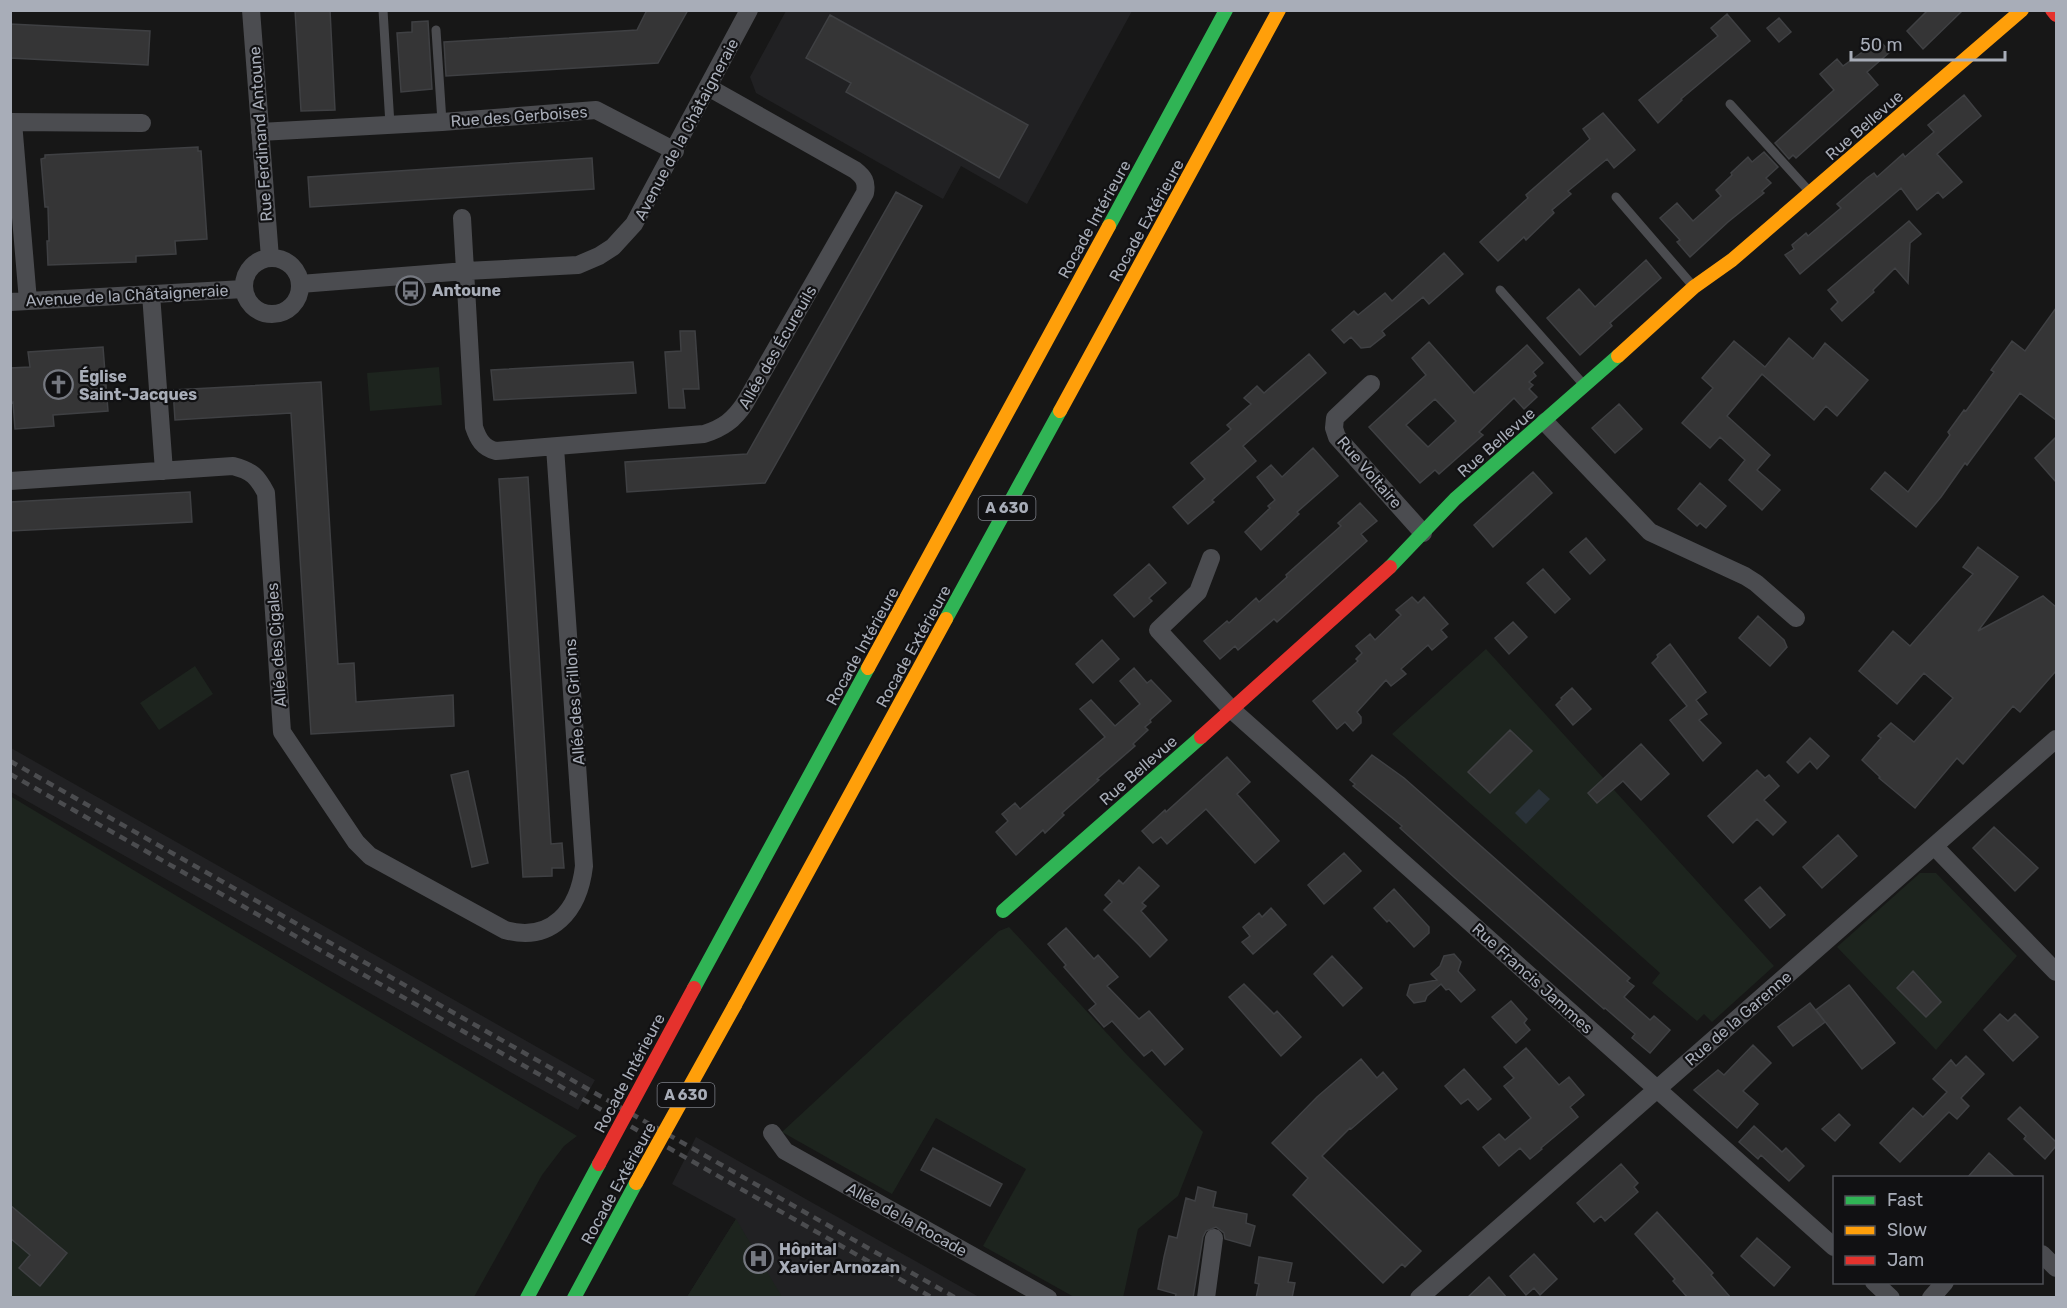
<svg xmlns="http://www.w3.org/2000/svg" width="2067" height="1308" viewBox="0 0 2067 1308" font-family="Rubik,sans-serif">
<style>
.built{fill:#212123}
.green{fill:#1d241e}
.water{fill:#2a3239}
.building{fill:#353536;stroke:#3f4043;stroke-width:1.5;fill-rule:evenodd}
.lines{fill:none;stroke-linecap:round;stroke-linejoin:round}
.lane{stroke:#4b4c50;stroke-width:9}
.street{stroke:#4b4c50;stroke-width:18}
.fast{stroke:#30b455;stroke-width:14}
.slow{stroke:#ff9f0a;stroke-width:14}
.jam{stroke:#e5322d;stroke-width:14}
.rail{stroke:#4b4c4f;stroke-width:4.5;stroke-dasharray:8 6;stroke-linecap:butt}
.slow-bridge{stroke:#ff9f0a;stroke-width:14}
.jam-bridge{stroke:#e5322d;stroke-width:14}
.labels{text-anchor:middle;stroke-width:4.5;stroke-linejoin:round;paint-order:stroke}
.shield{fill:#111113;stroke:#7b7e86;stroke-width:1.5}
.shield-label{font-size:15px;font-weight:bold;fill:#a8adb8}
.street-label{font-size:16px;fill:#a8adb8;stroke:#111113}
.poi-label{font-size:16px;font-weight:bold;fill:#a8adb8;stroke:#111113;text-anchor:start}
</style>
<rect width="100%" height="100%" fill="#171717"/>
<path class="built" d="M786,11H1132L1027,204L961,166L943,199L756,93L750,77Z
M11,748L595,1080L578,1110L11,792Z
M696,1137L979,1297H687L736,1219L672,1184Z"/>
<path class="green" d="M439,367L442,405L370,411L367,373Z
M1486,649L1774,966L1712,1022L1704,1014L1697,1021L1652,983L1660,973L1392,734Z
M195,666L213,694L159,730L140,703Z
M10,796L577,1136L564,1146L542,1175L474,1297H11Z
M1920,873H1936L2017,956L1936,1050L1837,947Z
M1009,927L1127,1055L1203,1132L1178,1196L1138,1229L1123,1298L1074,1297L983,1246L1026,1169L936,1118L892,1194L782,1132L999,931Z
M736,1219L782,1297H687Z"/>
<path class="water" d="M1539,789L1550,799L1526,824L1515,813Z"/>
<path class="building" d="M295,10H330L335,110L301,111Z
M647,10H688L658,63L446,76L444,42L637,30Z
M1928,10H1963L1923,49L1907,31Z
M1727,14L1750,41L1681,99L1682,100L1658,123L1639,100L1718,36L1711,28Z
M830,15L1028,125L999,178L846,92L851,83L806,58Z
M1779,18L1791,32L1779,42L1767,28Z
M428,21L432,89L401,92L397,33L412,32V22Z
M10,24L150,31L148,65L10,58Z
M1879,40L1890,52L1867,72L1878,85L1796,158L1793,155L1789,159L1775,143L1834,90L1820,74L1837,59L1843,66Z
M1964,95L1981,116L1937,154L1962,182L1943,198L1938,192L1917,210L1901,188L1800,274L1785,255L1794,249L1792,245L1806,233L1808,236L1841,208L1837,204L1867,178L1874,173L1877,177L1903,154L1905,157L1934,132L1928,125Z
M1603,113L1635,150L1614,168L1607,159L1568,191L1571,194L1552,210L1554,213L1526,240L1524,237L1498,261L1480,242L1528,198L1526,195L1590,139L1583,129Z
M198,147V151H201L207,239L175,241L176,254L136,256V262L48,265L47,241H49L48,207H45L41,159L45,158V155Z
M1764,152L1778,167L1766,178L1771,183L1762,191L1764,193L1728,222L1690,257L1677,242L1680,240L1660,218L1677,203L1693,221L1721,196L1716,190L1732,175L1731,173L1748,157L1752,162Z
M592,158L594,189L310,207L308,177Z
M896,192L922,206L765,483L627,492L625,462L747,454Z
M1909,221L1921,234L1910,243L1908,283L1895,268L1873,290L1874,292L1842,321L1831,309L1838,302L1828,290Z
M1444,253L1463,274L1429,304L1423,297L1382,331L1385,335L1370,347L1361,348L1351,337L1344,343L1332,330L1354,311L1358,315L1385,293L1392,301Z
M1646,260L1661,278L1610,323L1612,326L1580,355L1547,318L1579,289L1595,307Z
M2056,308V420L2020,393L1967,465L1965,463L1941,497L1916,527L1871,489L1885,472L1908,492L1950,435L1948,432L1964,410L1966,411L1994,372L1991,370L2012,341L2025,351Z
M680,331H695L699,389H683L685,408H669L665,352L681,351Z
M1789,338L1813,359L1825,343L1868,380L1837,416L1826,406L1814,420L1762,374L1727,416L1770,455L1757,470L1780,490L1762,510L1729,480L1745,460L1720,437L1710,448L1682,423L1713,388L1702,378L1734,341L1765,367Z
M1429,342L1474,393L1527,345L1543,363L1533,372L1536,376L1529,382L1533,385L1529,389L1537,397L1524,409L1514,398L1479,432L1483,435L1439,474L1435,470L1420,483L1369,427L1426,375L1412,358ZM1435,399L1456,421L1428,447L1406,425Z
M103,347L108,411L53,415L54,426L15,429L13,402L10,403V368L30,367L28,352Z
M1309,354L1326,373L1243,446L1256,461L1212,500L1214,502L1188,524L1173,507L1205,479L1191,463L1231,429L1227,425L1251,404L1244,398L1257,386L1264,393Z
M633,362L636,393L494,400L491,370Z
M321,382L338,664L354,663L356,702L453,695L454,726L311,734L291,413L175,420L173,390Z
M1619,404L1642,429L1615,453L1592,428Z
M2056,437V482L2035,458Z
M1313,448L1338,476L1297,512L1299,514L1261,550L1245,532L1270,508L1268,506L1275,500L1257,477L1271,465L1282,477Z
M1533,472L1552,493L1493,547L1474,525Z
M528,477L551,844L562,843L564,868H552V876L523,877L499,479Z
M1700,483L1726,506L1706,528L1700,523L1697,526L1678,509Z
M190,492L192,522L10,531V502Z
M1360,503L1377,521L1361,534L1367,541L1277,622L1274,619L1238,650L1235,646L1220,659L1204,641L1227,621L1229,623L1256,598L1259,602L1287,577L1286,575L1341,526L1338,523Z
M1586,538L1605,560L1590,574L1570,552Z
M1978,547L2018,577L1978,631L2043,596L2056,607V671L2020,712L2013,706L1963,764L1957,758L1915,808L1879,778L1880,777L1862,760L1881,738L1878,736L1891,723L1914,742L1953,698L1924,673L1897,704L1859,671L1893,631L1910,646L1973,574L1963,567Z
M1149,564L1166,583L1149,598L1152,601L1134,617L1114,595Z
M1543,569L1570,599L1555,613L1527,583Z
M1412,597L1418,603L1424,597L1448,624L1441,630L1447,637L1432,650L1428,645L1401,669L1406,674L1391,686L1386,680L1357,712L1361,717V723L1353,731L1345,722L1337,729L1313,701L1358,661L1356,659L1362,653L1356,646L1370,634L1375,640L1401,615L1396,610Z
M1758,616L1784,640L1787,647L1770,666L1739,638Z
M1513,622L1527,637L1509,654L1495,638Z
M1102,640L1119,659L1093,683L1076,664Z
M1670,644L1706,692L1696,700L1707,714L1699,720L1721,743L1703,761L1670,720L1687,706L1652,663L1658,657L1657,655Z
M1134,668L1147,683L1151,680L1171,701L1150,720L1151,722L1145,727L1148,730L1133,744L1135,746L1097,779L1099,780L1062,813L1064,815L1045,833L1043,830L1016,855L996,832L1008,821L1002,814L1015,803L1020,809L1105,737L1080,709L1091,700L1115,726L1140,704L1120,681Z
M1572,688L1591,709L1573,725L1556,705L1562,699L1561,698Z
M1510,730L1532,751L1490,793L1468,772Z
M1810,738L1829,756L1817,769L1810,761L1798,773L1787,762Z
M1641,744L1669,774L1641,800L1623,781L1597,803L1588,793Z
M1372,755L1404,778L1630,978L1627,981L1634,986L1624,997L1650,1020L1654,1016L1670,1030L1650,1053L1632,1038L1635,1034L1605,1008L1604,1009L1455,878L1400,828L1402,826L1353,786L1355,784L1350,780Z
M1227,757L1250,782L1237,794L1279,841L1255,863L1206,809L1167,844L1161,837L1153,843L1142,831L1165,810L1166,812Z
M1757,770L1765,778L1769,775L1779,786L1764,800L1786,822L1773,835L1757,819L1733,843L1708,816Z
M468,771L488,863L472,867L451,775Z
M1994,827L2038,868L2015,891L1973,848Z
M1838,835L1857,856L1822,888L1803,867Z
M1344,853L1361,871L1324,904L1308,885Z
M1139,867L1159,886L1142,903L1146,906L1141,911L1167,940L1150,957L1139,945L1104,910L1112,902L1105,895L1119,880L1123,884Z
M1760,887L1785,915L1770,928L1745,900Z
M1394,889L1429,927V933L1414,947L1389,920L1387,922L1374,908Z
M1271,908L1286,925L1253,954L1242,942L1250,936L1243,927L1259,913L1262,917Z
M1066,928L1094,959L1098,955L1118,977L1107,986L1139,1019L1149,1011L1183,1049L1165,1065L1152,1050L1144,1056L1112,1021L1104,1027L1089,1010L1096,1004L1064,967L1066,965L1048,944Z
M1454,954L1461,962L1458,971L1475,990L1461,1002L1449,989L1446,990L1441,984L1427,996L1425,1001L1414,1003L1407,995L1410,985L1437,980L1431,974L1440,966L1444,956Z
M1332,956L1362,988L1343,1006L1314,974Z
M1913,971L1941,1002L1926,1017L1897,988Z
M1244,984L1274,1014L1277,1011L1301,1037L1281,1056L1229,997Z
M1849,985L1895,1043L1862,1069L1816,1010Z
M1511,1001L1527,1019L1524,1023L1530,1030L1516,1043L1492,1017Z
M1810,1003L1825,1022L1793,1046L1778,1027Z
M2000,1014L2008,1021L2015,1014L2038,1037L2013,1061L1984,1030Z
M1753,1045L1771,1063L1743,1091L1758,1104L1737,1128L1694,1090L1718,1070L1724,1075Z
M1526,1048L1559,1085L1569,1077L1584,1095L1570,1107L1578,1117L1541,1148L1542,1149L1530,1159L1520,1148L1499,1166L1483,1147L1499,1134L1505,1140L1531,1118L1504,1086L1514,1078L1504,1067Z
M1966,1056L1984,1074L1961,1098L1969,1106L1957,1119L1949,1112L1900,1162L1880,1143L1913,1108L1923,1117L1947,1092L1933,1079L1951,1060L1956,1066Z
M1361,1059L1377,1078L1383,1072L1397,1089L1351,1129L1350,1128L1322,1156L1421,1251L1405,1267L1402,1264L1383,1283L1293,1195L1308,1178L1272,1143L1317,1097Z
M1464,1069L1491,1099L1478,1110L1468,1099L1461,1104L1445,1086Z
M2020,1107L2056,1142V1146L2045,1159L2024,1139L2026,1136L2008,1119Z
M1839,1114L1850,1125L1835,1141L1822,1129Z
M1754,1126L1782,1152L1786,1148L1804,1166L1789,1181L1761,1155L1758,1159L1739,1142Z
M933,1148L1002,1184L990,1206L921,1170Z
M1989,1153L2016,1178H1967Z
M1621,1164L1638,1183L1634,1187L1638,1192L1605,1221L1601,1216L1594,1222L1577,1203Z
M1198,1187L1216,1192L1213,1207L1247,1214L1246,1223L1255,1226L1250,1246L1225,1239L1224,1233L1216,1227L1206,1231L1203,1237L1193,1298H1175L1176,1294L1158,1289L1164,1257L1169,1236L1177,1238L1186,1198L1195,1201Z
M10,1205L67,1253L40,1286L19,1268L30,1255L10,1238Z
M1657,1212L1713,1273L1711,1275L1731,1298H1688L1673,1281L1675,1279L1635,1234Z
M1757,1238L1790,1267L1774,1286L1741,1256Z
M1534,1254L1557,1279L1540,1295L1534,1288L1526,1295L1510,1276Z
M1259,1257L1292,1263L1288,1282L1295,1283L1292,1298H1256L1259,1284L1255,1283Z
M1489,1277L1507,1298H1467Z"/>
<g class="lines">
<path class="lane" d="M383,10L390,125
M436,30L442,122
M1730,104L1809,191
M1616,197L1693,286
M1500,290L1584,385"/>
<path class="street" d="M251,10L270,258
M10,122L142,123
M13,122L28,301
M260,132L442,122L596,110L675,151
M462,218L474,427C478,439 483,448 496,451L704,434C723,428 734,420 745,403L865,193C867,182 864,177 855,170L708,87
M244 286a28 28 0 1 1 56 0a28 28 0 1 1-56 0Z
M300,284L466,271L578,265L599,256L613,247L634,224L749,10
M151,294L164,471
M10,302L244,289
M1371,384L1335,418L1334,428L1337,437L1423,533
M1545,422L1650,532L1745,576L1756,583L1796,618
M10,481L233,466C252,471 257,476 266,493L282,732L356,842L370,856L505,930C552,943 579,910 584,866L555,447
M1211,558L1198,592L1158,630L1232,710L1834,1247
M1934,846L2056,972
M772,1133L785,1151L1048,1298
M2042,1254L2056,1268
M1874,1282L1891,1298
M1206,1298L1214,1238
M1419,1298L2056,739
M1931,1298L1945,1282"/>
<path class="fast" d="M1109,226L1226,10
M1390,567L1455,499L1618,356
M946,619L1060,411
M1003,911L1201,737
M694,988L868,668
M527,1298L599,1164
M574,1298L636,1183"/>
<path class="slow" d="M1618,356L1694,287L1732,260L2022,10
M1060,411L1279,10
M868,668L1109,226
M735,1005L946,619"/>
<path class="jam" d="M2052,10L2056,15
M1201,737L1390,567"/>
<path class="rail" d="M10,761L956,1298
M10,774L933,1298"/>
<path class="slow-bridge" d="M636,1183L735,1005"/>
<path class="jam-bridge" d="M599,1164L694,988"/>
</g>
<defs>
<symbol id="bus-ring" viewBox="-11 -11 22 22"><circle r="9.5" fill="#111113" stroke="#757880" stroke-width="1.5"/><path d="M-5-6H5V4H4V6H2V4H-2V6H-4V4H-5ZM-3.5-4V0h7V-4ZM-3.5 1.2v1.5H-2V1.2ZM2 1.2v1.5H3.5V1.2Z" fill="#757880"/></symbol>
<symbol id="church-ring" viewBox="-11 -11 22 22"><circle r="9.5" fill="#111113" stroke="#757880" stroke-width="1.5"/><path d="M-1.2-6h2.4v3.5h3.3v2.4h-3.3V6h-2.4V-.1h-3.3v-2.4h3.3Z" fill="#757880"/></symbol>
<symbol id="hospital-ring" viewBox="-11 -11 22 22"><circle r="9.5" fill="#111113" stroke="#757880" stroke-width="1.5"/><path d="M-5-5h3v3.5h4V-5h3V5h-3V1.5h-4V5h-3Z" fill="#757880"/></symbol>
</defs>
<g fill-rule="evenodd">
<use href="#bus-ring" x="394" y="274" width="33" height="33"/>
<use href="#church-ring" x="42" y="368" width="33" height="33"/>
<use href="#hospital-ring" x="742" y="1242" width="33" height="33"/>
</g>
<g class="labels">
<g class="shield">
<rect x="978.5" y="496" width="57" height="24" rx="4.5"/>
<rect x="657.5" y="1083" width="57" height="24" rx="4.5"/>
</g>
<g class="shield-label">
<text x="1007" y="513">A 630</text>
<text x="686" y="1100">A 630</text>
</g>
<g class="street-label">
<text transform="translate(519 116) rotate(-4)" y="6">Rue des Gerboises</text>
<text transform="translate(1864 125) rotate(-41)" y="6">Rue Bellevue</text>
<text transform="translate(686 129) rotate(-62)" y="6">Avenue de la Châtaigneraie</text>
<text transform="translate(260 134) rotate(-94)" y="6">Rue Ferdinand Antoune</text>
<text transform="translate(1094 219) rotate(-61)" y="6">Rocade Intérieure</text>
<text transform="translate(1146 220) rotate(-61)" y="6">Rocade Extérieure</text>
<text transform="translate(127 295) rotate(-3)" y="6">Avenue de la Châtaigneraie</text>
<text transform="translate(777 347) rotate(-60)" y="6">Allée des Écureuils</text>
<text transform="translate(1496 442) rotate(-41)" y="6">Rue Bellevue</text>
<text transform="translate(1370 472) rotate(49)" y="6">Rue Voltaire</text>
<text transform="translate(276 645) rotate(-94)" y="6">Allée des Cigales</text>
<text transform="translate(862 646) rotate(-61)" y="6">Rocade Intérieure</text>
<text transform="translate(913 646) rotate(-61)" y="6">Rocade Extérieure</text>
<text transform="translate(574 702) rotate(-94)" y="6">Allée des Grillons</text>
<text transform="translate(1138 770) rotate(-41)" y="6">Rue Bellevue</text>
<text transform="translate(1533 978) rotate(42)" y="6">Rue Francis Jammes</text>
<text transform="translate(1738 1018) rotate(-41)" y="6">Rue de la Garenne</text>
<text transform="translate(629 1073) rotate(-62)" y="6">Rocade Intérieure</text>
<text transform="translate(618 1183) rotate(-61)" y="6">Rocade Extérieure</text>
<text transform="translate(907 1219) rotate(29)" y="6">Allée de la Rocade</text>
</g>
<g class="poi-label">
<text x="432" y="296">Antoune</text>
<text x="79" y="382">Église<tspan x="79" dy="18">Saint-Jacques</tspan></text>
<text x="779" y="1255">Hôpital<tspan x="779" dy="18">Xavier Arnozan</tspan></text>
</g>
</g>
<rect width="2067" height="1308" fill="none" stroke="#a8adb8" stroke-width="24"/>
<rect x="1833" y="1176" width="210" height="108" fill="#111113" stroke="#4d4f55" stroke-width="1.5"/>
<rect x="1845" y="1196" width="30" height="9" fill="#30b455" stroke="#4d4f55" stroke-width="1.5"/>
<text x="1887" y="1206" font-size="18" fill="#a8adb8">Fast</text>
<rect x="1845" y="1226" width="30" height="9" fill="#ff9f0a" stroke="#4d4f55" stroke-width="1.5"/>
<text x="1887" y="1236" font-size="18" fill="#a8adb8">Slow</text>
<rect x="1845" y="1256" width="30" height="9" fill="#e5322d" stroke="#4d4f55" stroke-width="1.5"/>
<text x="1887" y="1266" font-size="18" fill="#a8adb8">Jam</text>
<path d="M1851 51v9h154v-9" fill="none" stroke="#a8adb8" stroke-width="3"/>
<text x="1860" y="51" font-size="18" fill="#a8adb8" stroke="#111113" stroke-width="4.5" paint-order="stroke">50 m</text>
</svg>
